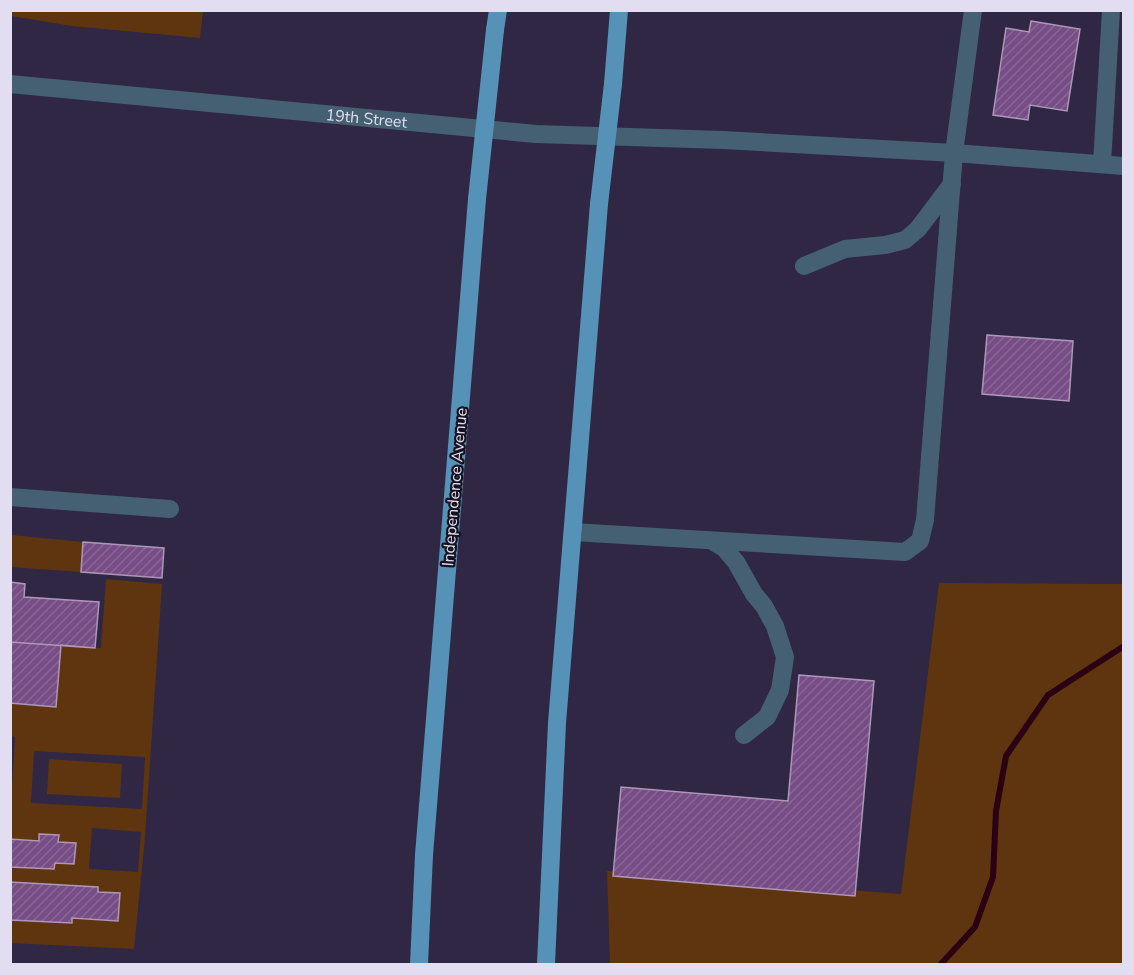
<svg xmlns="http://www.w3.org/2000/svg" width="1134" height="975" viewBox="0 0 1134 975" font-family="'Nunito Sans',sans-serif">
<style>
.green{fill:#5f3510;fill-rule:evenodd}
.lines{fill:none;stroke-linecap:round;stroke-linejoin:round}
.stream{stroke:#2a0012;stroke-width:6}
.building{fill:url(#building-hatch);stroke:#ae97b7;stroke-width:1.5}
.minor{stroke:#446072;stroke-width:18}
.major{stroke:#5692b8;stroke-width:18}
.major-bridge{stroke:#5692b8;stroke-width:18}
.labels{text-anchor:middle;stroke-width:4.5;stroke-linejoin:round;paint-order:stroke}
.street-label{font-size:16px;fill:#e2ddf0;stroke:#16121f}
</style>
<defs>
<pattern id="building-hatch" width="6" height="6" patternUnits="userSpaceOnUse" patternTransform="scale(1.5)"><rect width="6" height="6" fill="#774d86"/><path d="M-1 1l2-2M0 6l6-6M5 7l2-2" fill="none" stroke="#8a6697"/></pattern>
</defs>
<rect width="100%" height="100%" fill="#2f2743"/>
<path class="green" d="M10,11L11,10L203,11L200,38L72,26L11,16Z
M11,535L83,542L81,572L11,567Z
M106,579L162,584L145,837L134,949L11,943V920L72,923V918L118,921L119,893L98,892V887L11,882L10,867L54,869L55,863L74,864L76,844L58,842V835L39,834V841L11,839V802L15,737L11,736V703L56,707L61,645L101,648ZM34,751L145,757L142,809L31,803ZM92,828L141,832L138,872L89,869Z
M939,583L1123,584V964H610L607,871L901,894Z
M49,759L122,764L120,798L47,794Z"/>
<g class="lines">
<path class="stream" d="M941,964L975,927L993,877L996,811L1006,756L1048,695L1124,646"/>
</g>
<path class="building" d="M1031,21L1080,29L1067,111L1030,105L1028,120L993,115L1006,28L1029,32Z
M987,335L1073,341L1069,401L982,394Z
M83,542L164,548L162,578L81,572Z
M10,582L25,584L24,597L99,602L95,648L61,645L56,707L10,703Z
M10,582L25,584L24,597L99,602L95,648L10,642Z
M799,675L874,681L855,896L613,876L621,787L788,801Z
M39,834L59,835L58,842L76,843L74,864L55,863L54,869L10,867V839L39,841Z
M10,882L98,887V892L120,893L118,921L72,918V923L10,920Z"/>
<g class="lines">
<g class="minor">
<path id="s1" d="M10,84L536,134L723,140L954,153L1124,166"/>
<path d="M1102,164L1111,10"/>
<path d="M804,266L845,249L885,245L905,240L918,229L952,184"/>
<path d="M10,497L170,509"/>
<path d="M573,532L905,552L920,541L925,520L954,153L973,10"/>
<path d="M714,542L724,548L736,562L754,594L764,606L775,626L785,657L780,690L767,717L744,735"/>
</g>
<path class="major" d="M495,30L498,10
M613,84L619,10
M419,964L424,855L477,199
M546,964L557,723L599,204"/>
<path class="major-bridge" d="M477,199L495,30
M599,204L613,84"/>
</g>
<g class="labels">
<g class="street-label">
<text dy="6" stroke="none"><textPath href="#s1" startOffset="358">19th Street</textPath></text>
<text transform="translate(454 487) rotate(-85)" y="6">Independence Avenue</text>
</g>
</g>
<rect width="1134" height="975" fill="none" stroke="#e2ddf0" stroke-width="24"/>
</svg>
